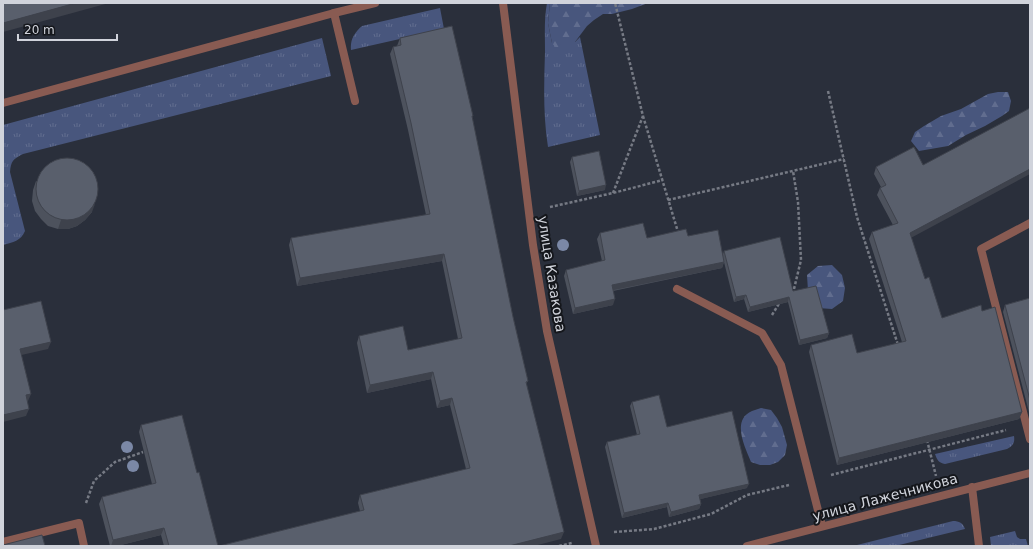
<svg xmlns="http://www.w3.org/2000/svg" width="1033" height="549" viewBox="0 0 1033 549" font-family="'DejaVu Sans',sans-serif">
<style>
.grass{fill:url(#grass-tufts)}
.forest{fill:url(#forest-firs)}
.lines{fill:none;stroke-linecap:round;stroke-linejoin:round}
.path{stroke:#767a84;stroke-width:2.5;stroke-dasharray:3 2;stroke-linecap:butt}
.service{stroke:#895b52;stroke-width:8}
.pedestrian{stroke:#895b52;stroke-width:8}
.minor{stroke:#895b52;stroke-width:8}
.tree{fill:#7b88a6}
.wall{fill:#4d525d}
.shaded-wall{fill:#3e424c}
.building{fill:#595f6c;stroke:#3e424c}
.labels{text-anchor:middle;stroke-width:4;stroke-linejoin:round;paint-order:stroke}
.street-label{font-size:14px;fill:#d0d3db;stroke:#15171c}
</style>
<defs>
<pattern id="grass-tufts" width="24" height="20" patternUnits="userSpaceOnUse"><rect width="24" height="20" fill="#48567d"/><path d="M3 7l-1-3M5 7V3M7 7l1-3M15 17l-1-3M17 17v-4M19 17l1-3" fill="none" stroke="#616d8f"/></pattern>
<pattern id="forest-firs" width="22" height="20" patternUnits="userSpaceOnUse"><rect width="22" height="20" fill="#48567d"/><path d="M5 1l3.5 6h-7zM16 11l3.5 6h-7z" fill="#616d8f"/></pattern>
</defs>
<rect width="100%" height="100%" fill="#2a2f3b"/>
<path class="grass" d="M547,3H550L548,23L552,43L575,42L580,37L600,135L548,147C543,116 544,83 545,52C545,36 544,19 547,3Z
M440,8L444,29L351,50C350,40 354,33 362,26Z
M322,38L331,76L23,154C13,159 11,161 10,172L25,231C21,241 13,242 3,245V125Z
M1014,436C1015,443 1013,446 1007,449L945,464C939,463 937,460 935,454Z
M953,521C959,521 963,523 965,529L895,546H853Z
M1015,531L1017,537L1020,539H1026L1028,546H991L990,537Z"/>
<path class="forest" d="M550,3H648L632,9L612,14H603L594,20L587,26L575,42L567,49L558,50L552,43L548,23Z
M998,92H1008L1011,101L1009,111L1002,116L985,126L966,135L948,146L919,151L911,141L915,132L924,126L941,116L961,109L988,94Z
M832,265L842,275L845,288L843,301L832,309L818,308L808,291L807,275L818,266Z
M761,408L771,410L777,418L782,427L787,445L785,455L778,462L770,465H760L751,462C745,447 731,420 752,411C755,410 758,409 761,408Z"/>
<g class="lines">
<path class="path" d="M828,91L857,217L898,345
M643,116L678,232
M613,193L643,116L615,3
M668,200L844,159
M550,207L613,193L663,180
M790,292L794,289L801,260L798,202L793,171
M772,315L780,302
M927,440L936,476
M831,475L1006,430
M86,503L94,481L115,462L143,452
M614,532L654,529L711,514L747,495L789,485
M559,546L572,543"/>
<path class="service" d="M334,13L355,101
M1030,223L981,249L1030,439
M677,289L762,333L781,365L822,526
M3,542L79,523L84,546"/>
<path class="pedestrian" d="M972,487L979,546
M747,546L1030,473"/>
<path class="minor" d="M503,3L533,245L547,331L563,401L596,546
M3,103L334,13L375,3"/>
</g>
<g class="tree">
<circle cx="563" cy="245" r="6"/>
<circle cx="127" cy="447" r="6"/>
<circle cx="133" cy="466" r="6"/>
</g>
<path class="wall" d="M400,38L472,118L513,317L528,381L526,384L561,539L360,511L358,503L360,495L466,469L450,405L437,408L431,379L367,393L357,343L359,336L408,350L458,339L442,261L297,286L289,245L291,238L426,215L408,130L390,54L393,47L397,46Z
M914,147L911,238L925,279L942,318L982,311L1022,412L1019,419L837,465L809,352L811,345L857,353L902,342L869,239L872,232L893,225L877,195L880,188L881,187L874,174L876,167Z
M572,157L605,190L577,196L570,162Z
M36,181L92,212L85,220L77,226L68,229H58L48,226L41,219L35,211L32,201L33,190Z
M600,233L647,238L688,236L723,254L724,251L793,291L829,333L827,338L799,345L788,302L748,312L744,299L734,302L724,262L722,268L613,291V305L573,314L564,276L566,270L602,261L597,239Z
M1030,298V416L1003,312L1005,305Z
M632,402L667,427L747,488L700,499L701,504L699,509L669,517L667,507L622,518L605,447L607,442L637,435L630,406Z
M141,425L197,473L218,546H164L161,535L117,546H110L99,504L102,497L152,484L139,432Z"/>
<path class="shaded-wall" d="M76,3H109L3,32V23Z
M1030,169V174L907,240L910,233Z
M606,185L605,190L577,196L579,191Z
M95,204L92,212L85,220L77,226L68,229H58L61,220Z
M444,254L442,261L297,286L300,278Z
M724,262L722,268L609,291L612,285Z
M746,295L744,299L734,302L736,297Z
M789,297L788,302L748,312L750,307Z
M615,299L613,305L573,314L575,308Z
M829,333L827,338L799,345L800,340Z
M51,342L48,349L17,356L20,349Z
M433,372L431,379L367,393L370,385Z
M31,394L28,401L23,402L26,395Z
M452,398L450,405L437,408L440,401Z
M29,409L26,416L3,422V415Z
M1022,412L1019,419L837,465L839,458Z
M749,484L747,488L697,500L699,495Z
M668,503L667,507L622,518L624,513Z
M701,504L699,509L669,517L671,512Z
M164,528L161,535L117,546H111L113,540Z
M564,532L561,539L534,546H509Z"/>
<path class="building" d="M3,3H76L3,23Z
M452,26L473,116H472L513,317L528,381L526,382L564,532L509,546H219L364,510L360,495L470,468L452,398L440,401L433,372L370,385L359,336L403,326L408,350L462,338L444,254L300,278L291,238L430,214L411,123L393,47L401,45L400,38Z
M1030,108V169L910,233L925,279L929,277L942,318L981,305L982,311L995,307L1022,412L839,458L811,345L852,334L857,353L906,341L872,232L898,223L880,188L886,185L876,167L914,147L923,165Z
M599,151L606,185L579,191L572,157Z
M36 189a31 31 0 1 1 62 0a31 31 0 1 1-62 0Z
M643,223L647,238L686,229L688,236L718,230L724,262L612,285L615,299L575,308L566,270L605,260L600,233Z
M780,237L793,291L816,286L829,333L800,340L789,297L750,307L746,295L736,297L724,251Z
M1030,298V400L1005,305Z
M41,301L51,342L20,349L31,394L26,395L29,409L3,415V310Z
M659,395L667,427L732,411L749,484L699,495L701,504L671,512L668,503L624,513L607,442L640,434L632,402Z
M182,415L197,473L199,472L218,546H169L164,528L113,540L102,497L156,483L141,425Z
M42,535L45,546H3V545Z"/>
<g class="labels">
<g class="street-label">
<text transform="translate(552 274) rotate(81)" y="5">улица Казакова</text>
<text transform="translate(885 497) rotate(-15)" y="5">улица Лажечникова</text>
</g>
</g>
<rect width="1033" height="549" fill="none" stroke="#d0d3db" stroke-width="8"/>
<path d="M18 34v6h99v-6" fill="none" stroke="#d0d3db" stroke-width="2"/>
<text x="24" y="34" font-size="12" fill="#d0d3db" stroke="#15171c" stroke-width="3" paint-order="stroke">20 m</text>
</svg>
